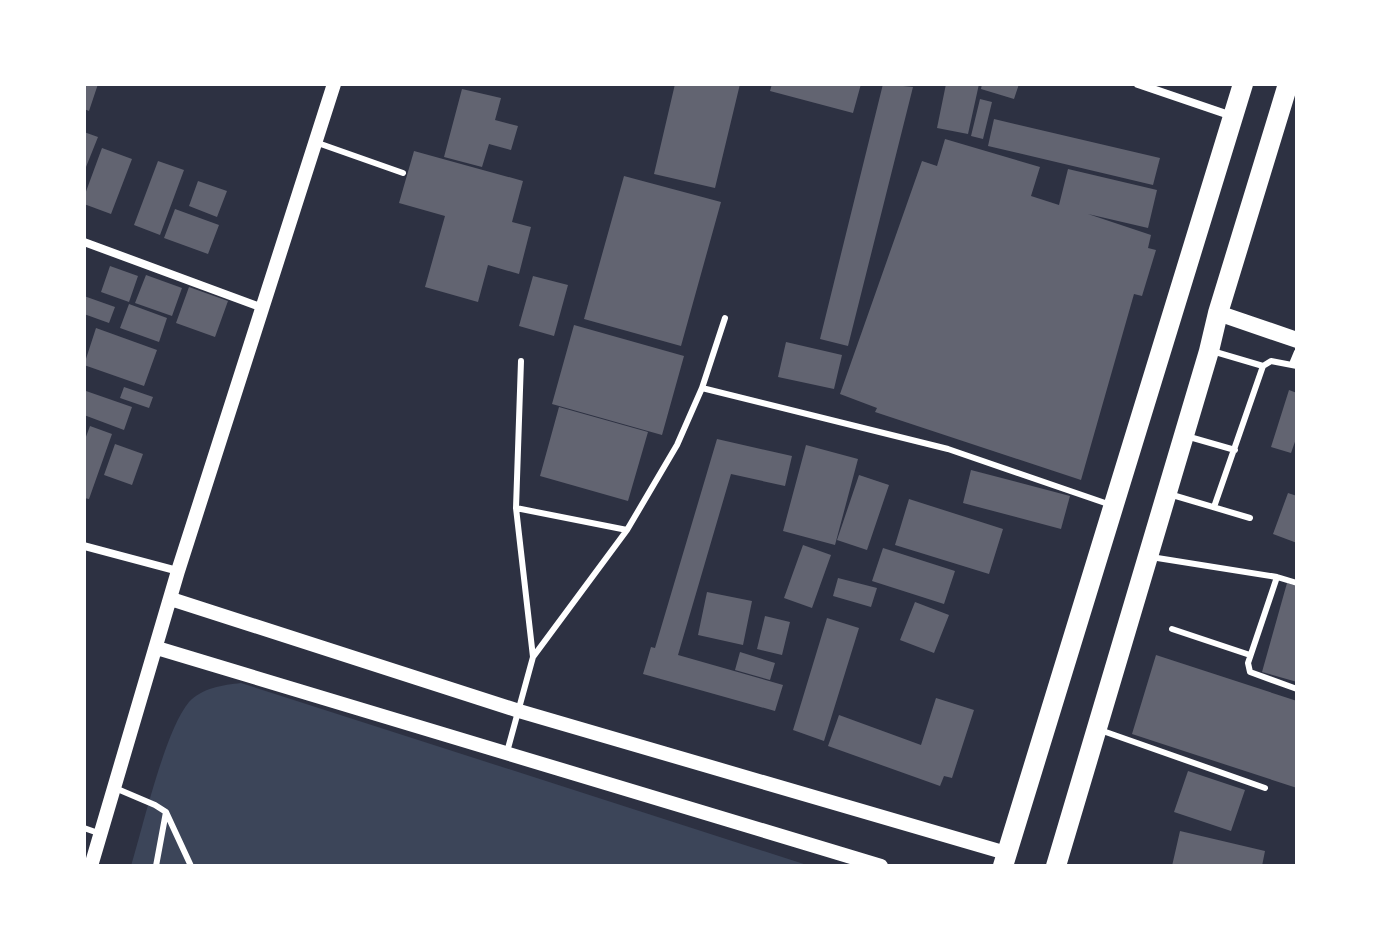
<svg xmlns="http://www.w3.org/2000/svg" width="1381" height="950" viewBox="0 0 1381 950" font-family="'Space Grotesk',sans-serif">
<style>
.green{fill:#3c4559}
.building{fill:#626471}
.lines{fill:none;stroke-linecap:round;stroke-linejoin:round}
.service{stroke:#fff;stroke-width:6}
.minor{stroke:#fff;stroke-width:8}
.tertiary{stroke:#fff;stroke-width:14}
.secondary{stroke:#fff;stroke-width:16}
.trunk{stroke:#fff;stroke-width:20}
</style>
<rect width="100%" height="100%" fill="#2d3142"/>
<path class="green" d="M241,683L810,866H131C143,827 165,730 189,702C202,688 223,685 241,683Z"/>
<path class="building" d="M84,84H98L89,111L84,109Z
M675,84H740L715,188L654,174Z
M772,84H861L853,113L770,91Z
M883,84L913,87L848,346L820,339Z
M946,84H979L968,134L937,128Z
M982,84H1019L1014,99L981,89Z
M462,89L501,98L495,120L518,126L511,150L489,144L482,167L444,157Z
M980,99L992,102L983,139L971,136Z
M994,119L1160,158L1153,185L988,146Z
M84,132L98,137L84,172Z
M945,139L1040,167L1031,196L1059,205L1068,169L1157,190L1148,228L1088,214L1151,235L1148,248L1156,250L1142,296L1134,294L1081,480L875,412L877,408L840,394L922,161L937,166Z
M102,148L132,159L111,214L84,204V197Z
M414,151L523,181L512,222L531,227L519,274L488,265L478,302L425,287L445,216L399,203Z
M158,161L184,170L160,235L134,225Z
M624,176L721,202L681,346L584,319Z
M198,181L227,191L217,217L189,206Z
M175,209L219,225L208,254L164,238Z
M110,266L138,276L129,302L101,292Z
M146,275L182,288L172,316L135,303Z
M533,276L568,285L554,336L519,326Z
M189,287L228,301L215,337L176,323Z
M84,296L115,307L109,323L84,314Z
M129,304L167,318L159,342L120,328Z
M574,325L684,356L662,435L552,404Z
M96,328L157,350L144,386L84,365Z
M786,342L842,355L834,389L778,377Z
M124,387L153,397L149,408L120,398Z
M1289,390L1297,393V436L1291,453L1271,447Z
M86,391L132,407L124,430L84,415Z
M559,407L648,432L628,501L540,476Z
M90,426L112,434L89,499L84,498V442Z
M717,439L792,456L785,486L731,474L678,655L783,685L775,711L643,674L651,647L655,648Z
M115,444L143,454L132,485L104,475Z
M806,445L858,459L835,545L783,531Z
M971,470L1070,496L1061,529L963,503Z
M859,475L889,485L867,550L837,540Z
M1288,493L1297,496V543L1273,534Z
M909,499L1003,529L989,574L895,545Z
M803,545L831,555L812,608L784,598Z
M883,548L955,571L944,604L872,581Z
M838,578L877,588L871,607L833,596Z
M1287,583L1297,586V682L1262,672Z
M707,592L752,601L743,645L698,635Z
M915,602L949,615L934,653L900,640Z
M765,616L790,622L782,655L757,649Z
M827,618L859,628L824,741L793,730Z
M740,652L775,663L770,680L735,670Z
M1156,655L1297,701V788L1132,734Z
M936,698L974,710L952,778L944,776L940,786L828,746L839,715L921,745Z
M1188,771L1245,790L1231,831L1174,812Z
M1180,831L1265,851L1262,866H1172Z"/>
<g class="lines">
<path class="service" d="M315,142L403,173
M1212,351L1263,366
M1292,364L1297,352
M702,388L725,318
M1186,436L1235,450
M1169,494L1250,518
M1214,507L1263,366L1271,361L1297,366
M516,508L627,530
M1151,557L1277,577L1297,583
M1277,577L1248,663L1250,672L1297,689
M1172,629L1250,655
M533,657L627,530L677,445L702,388L948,449L1111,505
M1100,730L1265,788
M507,752L533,657L516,508L521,361
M115,788L155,805L166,812L156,866
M166,812L191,866
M84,828L101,834"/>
<path class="minor" d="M1138,84L1232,116
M84,242L263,308
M84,546L178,571"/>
<path class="tertiary" d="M171,599L519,711L1006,853
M157,648L881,866
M91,866L178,571L334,84"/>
<path class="secondary" d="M1218,313L1297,340"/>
<path class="trunk" d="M1003,866L1243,84
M1056,866L1209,351L1218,313L1288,84"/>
</g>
<rect width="1381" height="950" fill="none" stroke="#ffffff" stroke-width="172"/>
</svg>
